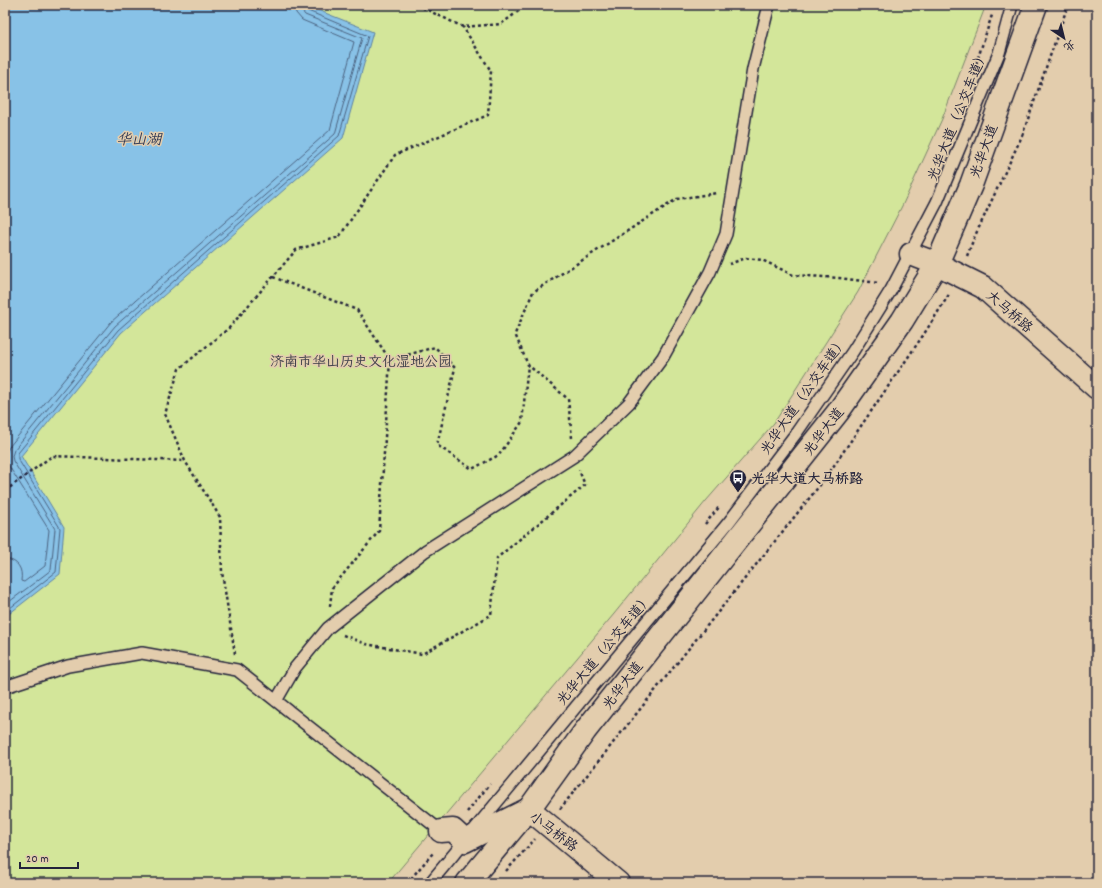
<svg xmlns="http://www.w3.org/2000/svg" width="1102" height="888" viewBox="0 0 1102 888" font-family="Dekko,'LXGW WenKai TC',sans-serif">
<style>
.green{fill:#d3e69a;stroke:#7a846a}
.water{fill:#88c2e7;stroke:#5f82a2}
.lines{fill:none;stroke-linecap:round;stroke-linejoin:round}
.shore{stroke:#4b6280;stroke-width:1}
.service-casing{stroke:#22223b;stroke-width:14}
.tertiary-casing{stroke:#22223b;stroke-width:25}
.secondary-casing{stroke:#22223b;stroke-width:25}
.path{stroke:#22223b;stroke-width:2.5;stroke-dasharray:3 3;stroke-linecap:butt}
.service{stroke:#e3cdad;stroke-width:11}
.tertiary{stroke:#e3cdad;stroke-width:22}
.secondary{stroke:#e3cdad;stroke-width:22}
.labels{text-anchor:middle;stroke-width:3;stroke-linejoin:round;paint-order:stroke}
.street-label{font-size:14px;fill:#22223b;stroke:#e3cdad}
.park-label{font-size:14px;fill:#3d3f49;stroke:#e3cdad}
.poi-label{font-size:14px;font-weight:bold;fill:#22223b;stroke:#e3cdad;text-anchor:start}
.water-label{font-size:15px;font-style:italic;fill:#313a55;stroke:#e3cdad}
</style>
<rect width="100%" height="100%" fill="#e3cdad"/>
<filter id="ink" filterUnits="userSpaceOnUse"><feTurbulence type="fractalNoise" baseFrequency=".025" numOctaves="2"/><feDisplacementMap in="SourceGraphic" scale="8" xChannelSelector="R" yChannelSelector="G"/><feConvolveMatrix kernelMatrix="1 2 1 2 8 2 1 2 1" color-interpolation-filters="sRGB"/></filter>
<g filter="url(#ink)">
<path class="green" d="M5,5H986L942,119L903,204L858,292L774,423L706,501L614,614L388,883H5Z"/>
<path class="water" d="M5,5H305L373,32L343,138L121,333L21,456L64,527L60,574L5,617V579L7,576L5,565Z"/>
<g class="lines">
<path class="shore" d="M5,559C18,560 23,569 21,581L24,582L45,566L49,530L7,463L6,454L9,447L111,322L330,130L354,42L302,20L296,13L294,5
M5,605L51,570L55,529L13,461L12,456L14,450L115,326L335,134L362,38L305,15L301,10L300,5
M5,612L56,572L60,528L18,459V453L118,330L339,136L368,36L308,11L306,8L305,5"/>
<defs>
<path id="service" d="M5,687L68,666L142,653L237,670L441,831
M276,701L295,668L328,628L425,551L574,456L629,403L663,357L710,272L726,234L753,69L769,5
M430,883L729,522L797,432L853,351L891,290L937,202L999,53L1012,5"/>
<path id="tertiary" d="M911,254L937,264L983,287L1097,388
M441,831L453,830L465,841L529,809L618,883"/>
<path id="secondary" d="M467,883L529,809L585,731L838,412L902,321L937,264L971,185L1036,5"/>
</defs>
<use href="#service" class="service-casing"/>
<use href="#tertiary" class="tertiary-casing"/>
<use href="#secondary" class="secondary-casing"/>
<path class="path" d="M417,5L463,27L501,24L527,5
M976,64L992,15
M967,256L974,238L1022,136L1068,5
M729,264L746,258L762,260L793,275L839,278L879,283
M273,277L357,310L390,360
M572,438L568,399L528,365L515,334L533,292L677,199L717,193
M5,491L52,456L185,461
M705,524L720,506
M330,606L332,588L379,531L390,360L435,347L455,368L437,445L472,469L499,455L522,422L528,365
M343,635L366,644L422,654L491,615L497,558L585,485L579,470
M235,654L222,572L220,517L185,461L165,414L179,369L229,328L296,250L339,237L395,155L488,115L491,71L463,27
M5,745V747
M560,809L824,480L924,334L950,293
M467,812L490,784
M506,871L535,839
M407,883L433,853"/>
<use href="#service" class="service"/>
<use href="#tertiary" class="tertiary"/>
<use href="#secondary" class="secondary"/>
</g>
</g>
<defs>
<symbol id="bus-pin" viewBox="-11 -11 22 30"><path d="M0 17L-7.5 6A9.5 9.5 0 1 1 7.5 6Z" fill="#22223b" stroke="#e3cdad"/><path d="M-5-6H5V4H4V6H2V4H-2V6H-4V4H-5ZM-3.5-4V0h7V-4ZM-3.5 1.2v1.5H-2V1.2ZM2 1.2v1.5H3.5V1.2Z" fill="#fff"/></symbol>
</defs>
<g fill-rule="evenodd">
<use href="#bus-pin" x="728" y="468" width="20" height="27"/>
</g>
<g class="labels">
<g class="street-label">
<text transform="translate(957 115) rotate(-68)" y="5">光华大道（公交车道）</text>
<text transform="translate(983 151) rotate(-70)" y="5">光华大道</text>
<text transform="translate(1010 311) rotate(41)" y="5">大马桥路</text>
<text transform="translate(803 395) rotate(-55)" y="5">光华大道（公交车道）</text>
<text transform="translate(823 431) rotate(-52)" y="5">光华大道</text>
<text transform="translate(604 649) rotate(-50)" y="5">光华大道（公交车道）</text>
<text transform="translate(622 685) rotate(-52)" y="5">光华大道</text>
<text transform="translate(554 831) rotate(37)" y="5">小马桥路</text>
</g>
<g class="park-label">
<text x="361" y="366">济南市华山历史文化湿地公园</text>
</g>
<g class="poi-label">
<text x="751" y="483">光华大道大马桥路</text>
</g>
<g class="water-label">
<text x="139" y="144">华山湖</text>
</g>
</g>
<rect width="1102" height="888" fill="none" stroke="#e3cdad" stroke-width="20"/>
<rect x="10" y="10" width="1082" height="868" fill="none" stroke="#22223b" stroke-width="1.5" filter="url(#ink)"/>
<g transform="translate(1064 38) rotate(145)" stroke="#e3cdad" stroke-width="3" paint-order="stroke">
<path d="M0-3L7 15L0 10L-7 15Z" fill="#22223b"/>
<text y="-6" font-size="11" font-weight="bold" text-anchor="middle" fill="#22223b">北</text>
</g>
<path d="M20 862v6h58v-6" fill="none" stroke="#22223b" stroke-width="2"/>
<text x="26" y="862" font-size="12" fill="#22223b" stroke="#e3cdad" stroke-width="3" paint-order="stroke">20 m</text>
</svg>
